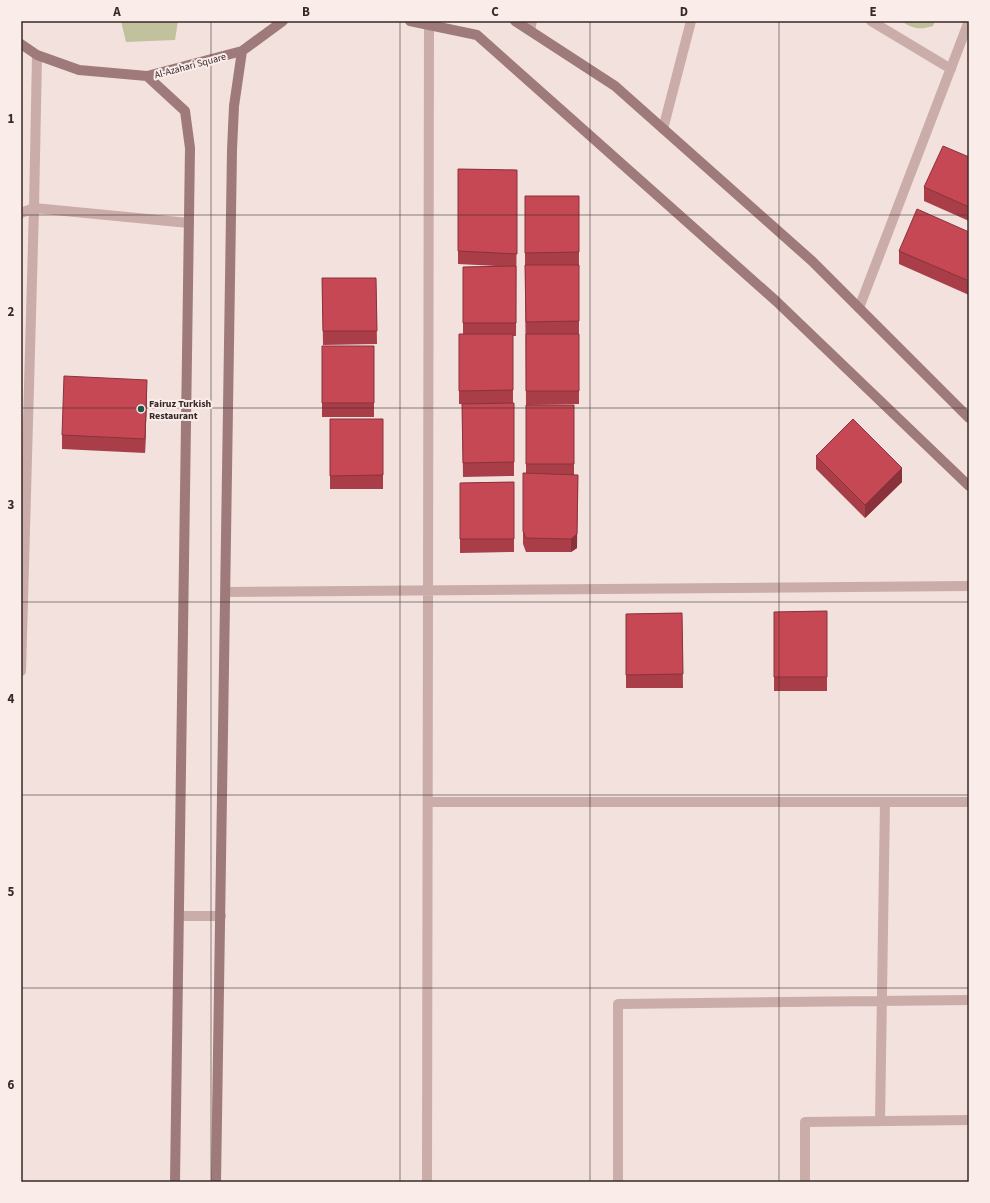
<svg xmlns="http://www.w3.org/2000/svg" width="990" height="1203" viewBox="0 0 990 1203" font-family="'Source Sans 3',sans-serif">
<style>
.green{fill:#c1c19d}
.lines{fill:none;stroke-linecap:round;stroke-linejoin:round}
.minor{stroke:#caaca8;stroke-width:10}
.secondary{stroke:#9e7a7a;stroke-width:10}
.wall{fill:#a93e48}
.shaded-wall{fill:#8a323b}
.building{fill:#c54854;stroke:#8a323b}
.grid{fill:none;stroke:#372829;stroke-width:1;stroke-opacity:0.55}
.poi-dot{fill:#1e5848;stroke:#faece9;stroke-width:1.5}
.labels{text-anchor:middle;stroke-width:4;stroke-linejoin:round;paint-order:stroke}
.street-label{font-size:10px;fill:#372829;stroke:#faece9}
.poi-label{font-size:10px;font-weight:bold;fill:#372829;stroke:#faece9;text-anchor:start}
.neatline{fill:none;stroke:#372829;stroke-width:1.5}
.grid-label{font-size:13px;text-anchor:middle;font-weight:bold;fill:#372829}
</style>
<rect width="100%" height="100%" fill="#f2e1dd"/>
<path class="green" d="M121,21H178L175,40L126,42Z
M901,21H935L933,26C918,30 914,29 901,21Z"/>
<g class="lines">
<path class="minor" d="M871,21L951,69
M530,30L532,21
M663,129L691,21
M21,213L34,208L189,223
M859,308L969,21
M226,592L969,586
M21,671L34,208L37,55
M428,802H969
M179,916H221
M880,1121L885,802
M427,1182L429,25
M618,1182V1004L969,1000
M805,1182V1122L969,1120"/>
<path class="secondary" d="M410,21L477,35L776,301L969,486
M515,21L615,86L812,261L969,418
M21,44L37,55L79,70L147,76L242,51L283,21
M147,76L185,111L190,148L175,1182
M216,1182L232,150L234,106L242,51"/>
</g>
<path class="wall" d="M969,157V221L924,201V187Z
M458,169L517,170L516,336H513V403H514V476L463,477L462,404H459V348L463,334V267L496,266L458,264Z
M525,196L579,252V404L526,405L525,279Z
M969,232V295L899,264V251Z
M322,278H376L377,344L323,345Z
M322,346H374V417H322Z
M147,394L145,453L62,449V435Z
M526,405H574V475L577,548L571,552H526L523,544V473H526Z
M330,419H383V489H330Z
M816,456L902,482L865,518L816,469Z
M514,482V552L460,553V483Z
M827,611V691H774V612Z
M682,613L683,688H626V614Z"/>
<path class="shaded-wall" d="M147,380V394L145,453V439Z
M902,468V482L865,518V505Z
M578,475L577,548L571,552V539Z"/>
<path class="building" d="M943,146L969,157V207L924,187Z
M458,169L517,170V254L458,251Z
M525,196H579V252L525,253Z
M917,209L969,232V281L899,251Z
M525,265H579V321L526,322Z
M516,266V323H463V267Z
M322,278H376L377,331H323Z
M459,334H513V390L459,391Z
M526,334H579V391H526Z
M322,346H374V403H322Z
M64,376L147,380L145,439L62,435Z
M514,403V462L463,463L462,404Z
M526,405H574V464H526Z
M330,419H383V475L330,476Z
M853,419L902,468L865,505L816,456Z
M523,473L578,475L577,534L571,539L526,538L523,531Z
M514,482V539H460V483Z
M827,611V677H774V612Z
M682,613L683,674L626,675V614Z"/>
<path class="grid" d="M211,21V1182M400,21V1182M590,21V1182M779,21V1182M21,215H969M21,408H969M21,602H969M21,795H969M21,988H969"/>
<circle class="poi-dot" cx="141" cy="409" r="4"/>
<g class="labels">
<g class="street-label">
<text transform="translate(190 65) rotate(-15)" y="4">Al-Azahari Square</text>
</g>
<g class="poi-label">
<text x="149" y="407">Fairuz Turkish<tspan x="149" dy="12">Restaurant</tspan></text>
</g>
</g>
<rect width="990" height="1203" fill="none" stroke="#faece9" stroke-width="44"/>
<rect x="22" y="22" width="946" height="1159" class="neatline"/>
<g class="grid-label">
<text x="117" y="16">A</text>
<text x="306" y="16">B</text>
<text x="495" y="16">C</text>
<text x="684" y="16">D</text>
<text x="873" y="16">E</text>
<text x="11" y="123">1</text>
<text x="11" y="316">2</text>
<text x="11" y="509">3</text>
<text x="11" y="703">4</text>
<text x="11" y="896">5</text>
<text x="11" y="1089">6</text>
</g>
</svg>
